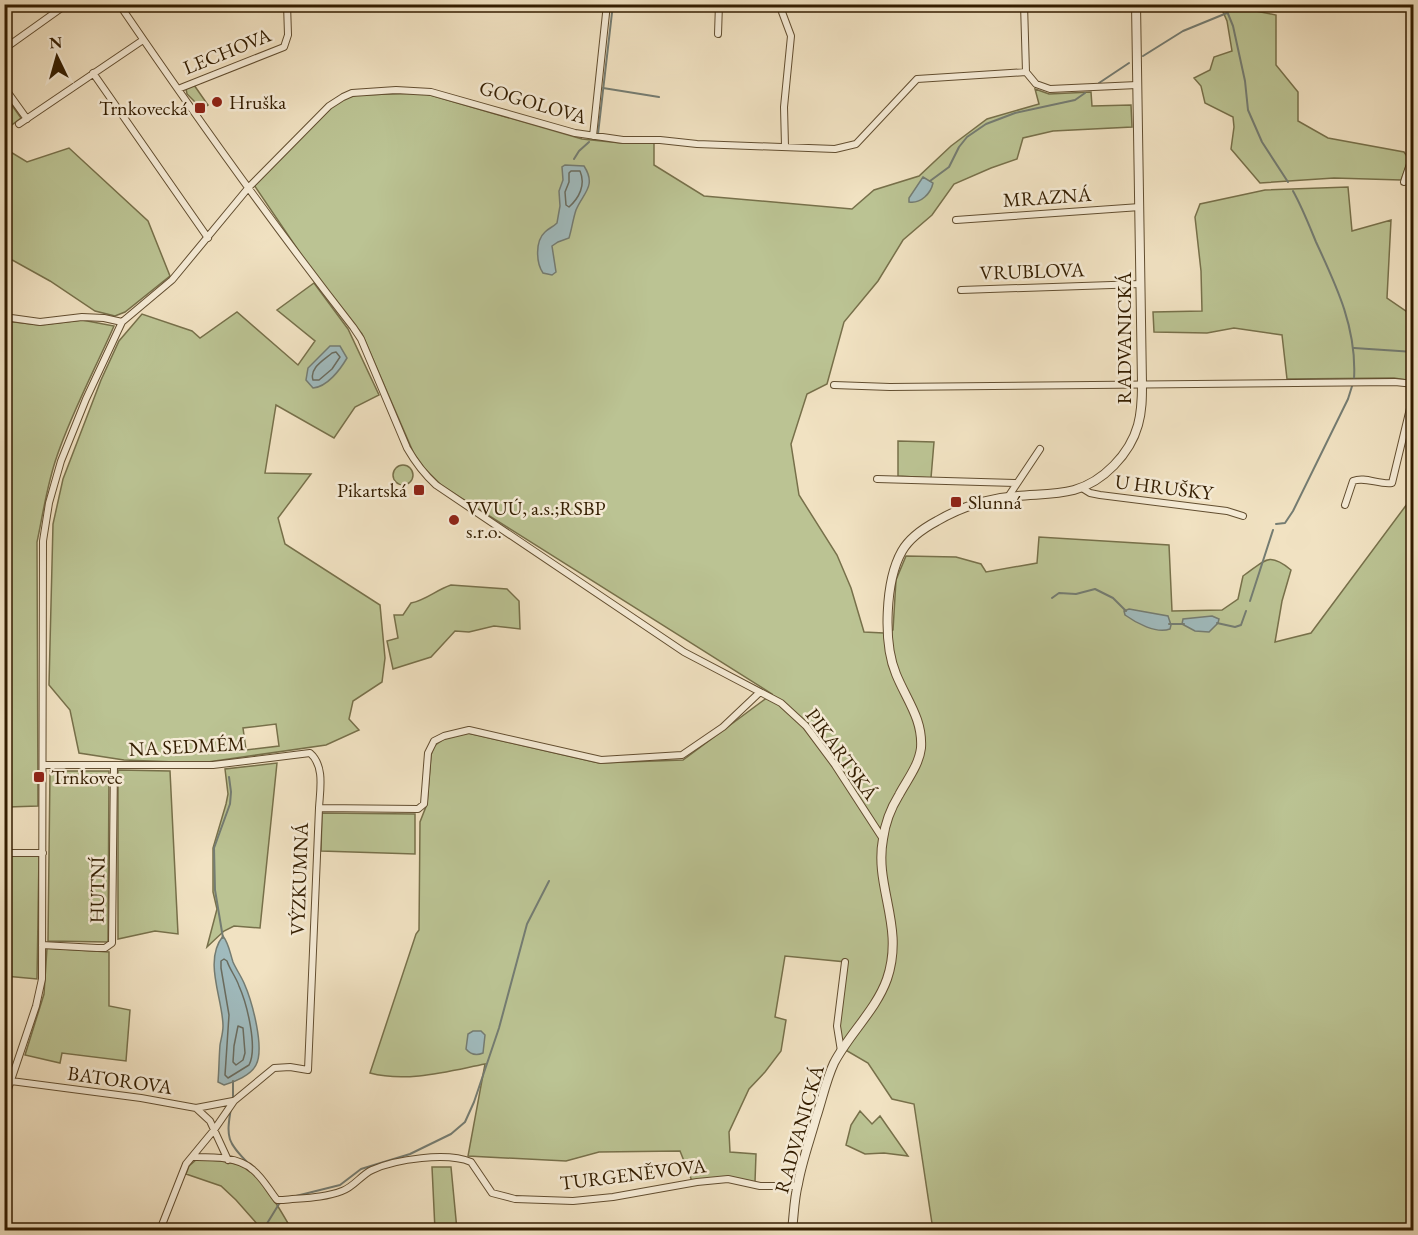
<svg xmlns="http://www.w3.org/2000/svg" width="1418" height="1235" viewBox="0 0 1418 1235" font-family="'EB Garamond',serif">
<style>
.green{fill:#bbc393;stroke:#77704a;stroke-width:1.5;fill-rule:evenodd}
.water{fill:#a0bbbe;stroke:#747c72;stroke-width:1.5}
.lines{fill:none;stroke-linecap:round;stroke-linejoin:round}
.shore{stroke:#6a6c5f;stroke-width:1.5}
.stream{stroke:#747c72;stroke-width:2}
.minor-casing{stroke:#624e30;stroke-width:8}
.tertiary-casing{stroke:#624e30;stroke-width:10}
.minor{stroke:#f6ecd7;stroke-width:6}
.tertiary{stroke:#f6ecd7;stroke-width:8}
.poi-dot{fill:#8f2418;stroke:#f6ecd7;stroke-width:2}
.labels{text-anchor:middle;stroke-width:5;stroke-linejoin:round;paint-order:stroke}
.street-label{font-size:20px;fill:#331d00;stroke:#f6ecd7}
.poi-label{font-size:20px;fill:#331d00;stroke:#f6ecd7;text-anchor:start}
</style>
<rect width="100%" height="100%" fill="#f1e2c2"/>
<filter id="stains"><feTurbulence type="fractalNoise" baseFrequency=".00333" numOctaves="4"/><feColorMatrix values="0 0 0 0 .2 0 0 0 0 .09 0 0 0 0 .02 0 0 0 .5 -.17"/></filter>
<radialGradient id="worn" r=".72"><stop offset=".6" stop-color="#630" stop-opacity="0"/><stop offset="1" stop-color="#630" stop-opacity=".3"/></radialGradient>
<path class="green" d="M1220,5H1235L1236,7L1276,15V65L1298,92V121L1328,138L1404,152L1409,159L1401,180L1334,178L1260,183L1231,149L1234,127L1233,117L1205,103L1201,86L1194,78L1210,70L1214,57L1232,51L1227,21Z
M194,85L208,105L202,109L187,94L186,89Z
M1035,89L1049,94L1091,92L1092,106L1131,105L1132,127L1053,131L1023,138L1017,159L991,168L954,184L932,215L903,240L878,281L844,322L827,384L807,394L791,444L799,495L837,555L851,588L864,632L884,633L893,630L896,580L906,556L956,557L981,564L986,572L1037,563L1039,537L1169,545L1172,611L1222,610L1238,599L1243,576C1265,561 1268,551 1291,570L1282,601L1275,642L1311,633L1413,496V1230H933L914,1104L892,1099L868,1063L837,1045L846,962L785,956L775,1017L786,1020L781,1051L765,1072L749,1089L729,1132L730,1152L756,1154L755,1182L692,1181L680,1151L599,1152L566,1161L468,1156L485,1064C449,1071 407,1083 370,1073L416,934L419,930L420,822L427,804L431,755L434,746L444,739L468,733L599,763L683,760L772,694L442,486L424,468L414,454L362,334L309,266L254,185L331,108L342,99L357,95L423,93L582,139L621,143H654V165L704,196L852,209L874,190L919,176L951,146L987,119L1039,104Z
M4,94L21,118L5,130H4Z
M4,148L27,162L69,148L148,221L170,276L125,312L115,316L95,311L50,281L5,256Z
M1348,187L1352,231L1391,220L1387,298L1413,316V381L1394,378L1287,379L1282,335L1234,328L1207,333L1154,332L1153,312L1202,311L1201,271L1195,217L1200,204L1265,190Z
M314,283L348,329L379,395L355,407L334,438L276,405L265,473L311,474L278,518L285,544L380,605L385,658L382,682L353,701L349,719L359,730L326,745L201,763L124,760L79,753L70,710L49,685L53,524L63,479L101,380L119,341L142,314L192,331L200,338L237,312L298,365L315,341L277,310ZM276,724L279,746L246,750L243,728Z
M82,320L114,326C95,369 72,412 57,456C47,484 43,514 37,542L38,806L8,807V850H5V321L40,325Z
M898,441L934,442L931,478L898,476Z
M393 475a10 10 0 1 1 20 0a10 10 0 1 1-20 0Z
M451,585L507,589L519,601L520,629L494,626L469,632L455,631L431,657L393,669L387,641L398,638L394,615H403L411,603C426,600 436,590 451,585Z
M277,763L260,928L234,926L224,931L207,947L217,909L213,892V848L226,804L228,794L225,769Z
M118,770L170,771L178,934L155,931L118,939Z
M50,771H109L108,942L48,941Z
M322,813L415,814V854L321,851Z
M5,856H39L37,979L5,976Z
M47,948L109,952V1006L130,1010L126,1061L62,1053L60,1063L25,1055L44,994Z
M860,1111L872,1124L880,1116L908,1156L884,1153L865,1154L846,1145L851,1125Z
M197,1159C214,1161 233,1160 248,1169C263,1178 283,1215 292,1230H254L258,1225L236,1200L221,1186L186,1174L189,1166Z
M432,1167H451L457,1230H435Z"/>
<path class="water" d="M565,165L584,166C597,186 583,193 576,210C573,219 572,228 569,238L558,242L552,246L556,272L552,275L543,273C536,263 535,241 545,232C549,228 553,227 557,223L560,206L559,191L563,180L562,167Z
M923,177L933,183C931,193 921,204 909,202V198Z
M330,346H340L347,358C340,370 327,387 313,388L306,380L308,368Z
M1129,609L1168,616L1171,625L1170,629C1156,634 1136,623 1125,615L1124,611Z
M1212,616L1219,619L1218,623L1209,632L1195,631L1182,624L1183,619Z
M223,936C229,944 230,953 233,962C236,969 241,976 244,983C252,1001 265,1048 256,1065C251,1075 235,1082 224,1085L218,1082C219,1070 219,1057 220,1045C221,1039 223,1033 223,1026C223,999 203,961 223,936Z
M473,1031H481L485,1035L483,1053C476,1056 471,1055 466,1049L468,1034Z"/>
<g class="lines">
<path class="shore" d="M571,171H580C586,185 579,198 569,207L566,205L565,192L569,182V173Z
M336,352L340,357L332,369L319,380H313C309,368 324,360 332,353Z
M224,959L227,961C230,970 236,977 239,986C247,1004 258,1048 249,1065L228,1078L225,1075L229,1015L221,968V961Z
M238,1026L243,1028L245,1053L243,1060L236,1065L233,1062L234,1046Z"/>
<path class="stream" d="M1224,4L1233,26L1245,81L1248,110L1262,142L1288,182
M1143,56L1183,31L1227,13
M1099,83L1129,63
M603,88L659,97
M598,134L613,4
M574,159L579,151L589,142
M930,181L949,167L959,147L967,137L986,124L1015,113L1075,100L1085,93
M1293,191C1302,207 1309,225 1316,242C1337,287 1357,329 1354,379
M1354,348L1414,352
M1276,524L1285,523L1293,511L1348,399L1353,383
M1052,598L1059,593L1076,594L1095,589L1113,598L1126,611
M1250,601L1273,530
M1217,623L1235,627L1241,625L1246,611
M1169,624H1184
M223,938L215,890L214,848L230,804L231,792L229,777
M233,1100V1081
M231,1108C226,1138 227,1142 249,1164
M292,1197L340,1185L361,1169L410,1154L451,1134L465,1122L474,1102L499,1028L527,924L549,881
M263,1230L279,1204L282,1202"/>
<defs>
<path id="minor" d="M119,4C194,114 271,222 353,327L361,339L407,448C415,462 424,474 436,485L684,652L781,703L806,726L835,765L883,839
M779,4L791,36L784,107L785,146
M1024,4L1026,72
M718,34L719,4
M4,49L67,4
M93,73L208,238
M4,87L27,119
M178,89L284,47L288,35L287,4
M19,124L143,40
M593,136L607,4
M1404,182L1414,152
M956,220L1140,207
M961,290L1141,284
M4,317L40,322L82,317L104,318L122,322
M834,385L890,387L1395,382L1414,384
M877,479L1015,483
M1082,488L1090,493L1100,495L1227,511L1243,516
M1008,497L1040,449
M1345,505L1353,481C1365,476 1379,485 1392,483L1414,392
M43,765H213L310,753C325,766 320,790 319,808
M4,853H43
M42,945L97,948H105L112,943L114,765
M841,1051L837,1026L845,962
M11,1081L141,1098L196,1108L210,1121L228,1160
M4,1101L36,1006L42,979L43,541L49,503L61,461L86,399L122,322L172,280L249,187L329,106L343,97L352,93L396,90L431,92L575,133L623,140H660L697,144L835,149L856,144L917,79L1026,72L1036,84L1050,89L1137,85
M196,1108L233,1101
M192,1157C211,1157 238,1156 253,1170C263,1178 269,1190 277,1200H283C303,1198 324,1198 342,1191C354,1187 361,1175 372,1170C396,1159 447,1152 471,1162L492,1193L515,1199L573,1201L613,1197L697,1182L728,1179L760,1186H797
M160,1230L186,1164L214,1130L234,1101L274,1068L290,1067L308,1070L319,808L418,809L424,804L428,753L434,741L444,736L469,730L601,760L682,755L723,727L760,692"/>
<path id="tertiary" d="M792,1230C794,1215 794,1199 798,1184C802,1161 810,1140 816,1118C822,1100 826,1080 834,1063C849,1034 876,1010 887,979C905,926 874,887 883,839C885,824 891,808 899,795C907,780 919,765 921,748C923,719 906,699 896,674C883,643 885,581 902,551C910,537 924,528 937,521C961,507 989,498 1017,496C1036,494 1055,495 1074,490C1103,482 1130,454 1138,425C1142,411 1142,398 1142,384L1136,4"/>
</defs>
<use href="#minor" class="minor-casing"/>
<use href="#tertiary" class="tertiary-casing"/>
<use href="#minor" class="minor"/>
<use href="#tertiary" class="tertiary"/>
</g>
<g class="poi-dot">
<circle cx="217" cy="102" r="6"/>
<rect x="194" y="102" width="12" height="12" rx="3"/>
<rect x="413" y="484" width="12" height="12" rx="3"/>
<rect x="950" y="496" width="12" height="12" rx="3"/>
<circle cx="454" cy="520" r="6"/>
<rect x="33" y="771" width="12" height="12" rx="3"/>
</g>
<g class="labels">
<g class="street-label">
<text transform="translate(227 51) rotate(-22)" y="7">LECHOVA</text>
<text transform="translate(533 102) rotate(16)" y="7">GOGOLOVA</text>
<text transform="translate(1047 197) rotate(-4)" y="7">MRAZNÁ</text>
<text transform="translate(1032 271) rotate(-2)" y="7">VRUBLOVA</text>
<text transform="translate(1124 338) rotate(-90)" y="7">RADVANICKÁ</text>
<text transform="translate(1164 487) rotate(7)" y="7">U HRUŠKY</text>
<text transform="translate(187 746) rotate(-3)" y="7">NA SEDMÉM</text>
<text transform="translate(842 754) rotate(54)" y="7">PIKARTSKÁ</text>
<text transform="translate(299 879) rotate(-88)" y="7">VÝZKUMNÁ</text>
<text transform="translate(97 890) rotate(-89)" y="7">HUTNÍ</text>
<text transform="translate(120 1080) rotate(8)" y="7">BATOROVA</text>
<text transform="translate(799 1129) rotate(-74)" y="7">RADVANICKÁ</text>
<text transform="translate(633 1174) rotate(-7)" y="7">TURGENĚVOVA</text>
</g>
<g class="poi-label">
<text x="229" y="109">Hruška</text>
<text x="188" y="115" text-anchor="end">Trnkovecká</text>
<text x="407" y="497" text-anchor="end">Pikartská</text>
<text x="968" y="509">Slunná</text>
<text x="466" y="515">VVUÚ, a.s.;RSBP<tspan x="466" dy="23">s.r.o.</tspan></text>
<text x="51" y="784">Trnkovec</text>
</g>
</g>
<rect width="1418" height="1235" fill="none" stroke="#f1e2c2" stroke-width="24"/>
<rect x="6" y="6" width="1406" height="1223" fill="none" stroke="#331d00" stroke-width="3"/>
<rect x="12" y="12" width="1394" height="1211" fill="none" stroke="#331d00" stroke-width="1.5"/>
<g transform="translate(57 57) rotate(355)" stroke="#f6ecd7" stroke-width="4.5" paint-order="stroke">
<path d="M0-4.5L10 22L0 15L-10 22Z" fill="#331d00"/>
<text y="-9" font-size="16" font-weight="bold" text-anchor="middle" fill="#331d00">N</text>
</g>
<rect width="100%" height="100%" filter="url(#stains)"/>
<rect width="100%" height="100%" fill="url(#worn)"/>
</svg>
